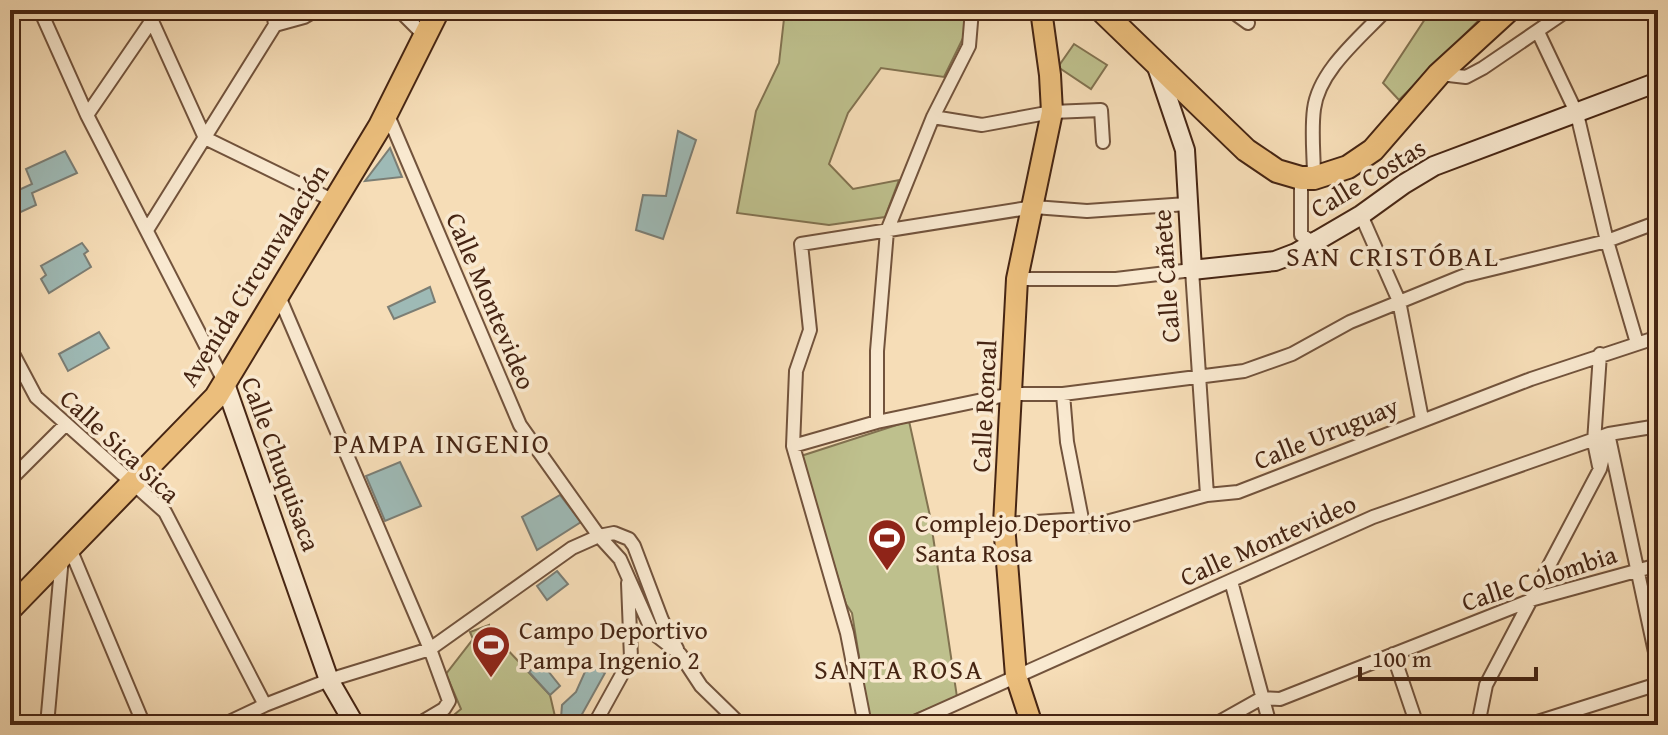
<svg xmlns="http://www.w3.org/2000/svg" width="1668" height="735" viewBox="0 0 1668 735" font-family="'Gentium Book Plus',serif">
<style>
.green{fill:#bec08d;stroke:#827250;stroke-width:2}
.water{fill:#9ebab6;stroke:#7b7e75;stroke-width:2}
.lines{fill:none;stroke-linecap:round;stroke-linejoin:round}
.minor-casing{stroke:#72533c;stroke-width:16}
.secondary-casing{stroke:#462513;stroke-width:22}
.primary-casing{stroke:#462513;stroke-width:24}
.trunk-casing{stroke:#462513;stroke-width:26}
.minor{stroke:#f9e9d0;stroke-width:12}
.secondary{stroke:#f9e9d0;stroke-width:18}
.primary{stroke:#ebbe7c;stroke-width:20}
.trunk{stroke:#ebbe7c;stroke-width:22}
.labels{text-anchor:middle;stroke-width:7;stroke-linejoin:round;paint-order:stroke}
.street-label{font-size:26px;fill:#462513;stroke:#f9e9d0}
.poi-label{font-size:26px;fill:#462513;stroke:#f9e9d0;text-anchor:start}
.neighbourhood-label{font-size:28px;letter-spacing:2px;fill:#462513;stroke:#f9e9d0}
</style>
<rect width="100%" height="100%" fill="#f6ddb7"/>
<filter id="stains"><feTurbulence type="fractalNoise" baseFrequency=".0025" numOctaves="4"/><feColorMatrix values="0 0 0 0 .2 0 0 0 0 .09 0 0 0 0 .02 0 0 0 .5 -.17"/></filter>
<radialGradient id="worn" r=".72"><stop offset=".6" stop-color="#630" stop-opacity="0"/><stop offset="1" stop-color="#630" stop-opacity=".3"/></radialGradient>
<path class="green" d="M785,10H963L966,32L944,77L881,68L848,113L829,164L853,189L899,180L885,217L829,225L737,213L756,111L779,63Z
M1431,10H1489L1399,100L1383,83Z
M1074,44L1107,65L1091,89L1058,67Z
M909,421L930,516L957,697L889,725H870L852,613L846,604L801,456Z
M489,625V630L550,695L557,725H442L461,709L446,674L473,639L470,632Z"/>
<path class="water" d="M678,131L696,140L663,239L636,230L643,195L666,196Z
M390,148L402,177L365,181Z
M65,151L77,173L32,193L36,205L10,217V194L32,184L26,169Z
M82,243L88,251L84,254L91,267L49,293L41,279L46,275L41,266Z
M430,287L435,302L394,319L388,307Z
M99,332L109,348L68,371L59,354Z
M400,462L421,506L385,521L366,476Z
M560,495L581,522L537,550L522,517Z
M557,571L568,584L547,600L537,586Z
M540,661L560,686L550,695L529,672Z
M588,665L605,673L576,725H565L561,718L562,705L576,692Z"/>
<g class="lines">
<defs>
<path id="minor" d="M40,10L87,115L224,381
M147,10L205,138L334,201
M399,10L426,37
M1230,10L1248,23
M275,25L304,17L316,10
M1538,32L1577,114L1607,241L1637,343
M1440,74L1466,77L1483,68L1568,10
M387,113L520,425L599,536L620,559L653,633L680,654L701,686L741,725
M87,115L159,10
M933,117L982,125L1052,112L1101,110L1103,142
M1301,178V235L1311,241L1316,238
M1314,178C1314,156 1311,131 1314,109C1319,70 1361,37 1386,10
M1361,215L1399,301L1422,419
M147,230L275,25L273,10
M1017,279H1116L1192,270L1207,495
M278,294L430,649L449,701L444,709L417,725
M10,348L36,397L165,512L265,705
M1063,394L1067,442L1082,519
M877,422V351L887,231L933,117L969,46L972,10
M1609,438L1658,666
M793,446L877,422L1011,394H1063L1244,371L1292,354L1350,322L1463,276L1607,241L1658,222
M1599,466L1594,442L1600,354
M10,480L65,425
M1004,524L1082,519L1091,526L1207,495L1238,492L1531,379L1658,337
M69,546L144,725
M1231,581L1270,725
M1393,654L1417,725
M47,725L62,557
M223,725L265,705L329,680L430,649L572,548L599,536L614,533L629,539L634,546L662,620L677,649
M594,725L631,658L628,583
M865,725L847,633L793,446L796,371L810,330L801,244L1034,207L1087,211L1187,204
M908,725L1373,517L1609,434L1658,426
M1214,725L1262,698L1280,699L1534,599L1658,565
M1478,725L1486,685L1600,469L1609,434
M1528,725L1658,684"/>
<path id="secondary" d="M1155,61L1185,150L1192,270L1275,261L1296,253L1361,215L1404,184L1434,166L1658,82
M224,381L329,680L355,725"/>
<path id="primary" d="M1032,725L1016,676L1004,524L1017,279L1052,112L1050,75L1041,10"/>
<path id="trunk" d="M1101,10L1246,150L1277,171L1301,178H1314L1348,167L1373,150L1439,74L1509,10
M10,609L216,397L380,126L438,10"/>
</defs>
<use href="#minor" class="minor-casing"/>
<use href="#secondary" class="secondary-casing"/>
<use href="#primary" class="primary-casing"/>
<use href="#trunk" class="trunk-casing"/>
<use href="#minor" class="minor"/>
<use href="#secondary" class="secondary"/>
<use href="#primary" class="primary"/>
<use href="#trunk" class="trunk"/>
</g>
<defs>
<symbol id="stadium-pin" viewBox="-11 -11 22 30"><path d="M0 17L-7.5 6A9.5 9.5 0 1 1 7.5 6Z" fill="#8f2418" stroke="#f9e9d0"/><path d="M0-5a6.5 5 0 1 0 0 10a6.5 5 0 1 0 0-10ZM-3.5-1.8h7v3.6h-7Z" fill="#fff"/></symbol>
</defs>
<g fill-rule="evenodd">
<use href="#stadium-pin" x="865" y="516" width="44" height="60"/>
<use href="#stadium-pin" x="469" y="623" width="44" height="60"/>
</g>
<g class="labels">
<g class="street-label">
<text transform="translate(1368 178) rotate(-31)" y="9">Calle Costas</text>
<text transform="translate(254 275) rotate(-58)" y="9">Avenida Circunvalación</text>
<text transform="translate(1166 276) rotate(-94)" y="9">Calle Cañete</text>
<text transform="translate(491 301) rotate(67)" y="9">Calle Montevideo</text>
<text transform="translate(984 406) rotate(-87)" y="9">Calle Roncal</text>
<text transform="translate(1326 433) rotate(-22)" y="9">Calle Uruguay</text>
<text transform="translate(120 446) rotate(43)" y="9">Calle Sica Sica</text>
<text transform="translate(281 464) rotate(70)" y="9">Calle Chuquisaca</text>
<text transform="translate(1268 540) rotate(-24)" y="9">Calle Montevideo</text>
<text transform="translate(1539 578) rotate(-18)" y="9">Calle Colombia</text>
</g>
<g class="poi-label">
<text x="915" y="532">Complejo Deportivo<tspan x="915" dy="30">Santa Rosa</tspan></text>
<text x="519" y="639">Campo Deportivo<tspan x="519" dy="30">Pampa Ingenio 2</tspan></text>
</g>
<g class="neighbourhood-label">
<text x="1393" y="266">SAN CRISTÓBAL</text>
<text x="442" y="453">PAMPA INGENIO</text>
<text x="899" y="679">SANTA ROSA</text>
</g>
</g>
<rect width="1668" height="735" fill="none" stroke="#f6ddb7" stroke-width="40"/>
<rect x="12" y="12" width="1644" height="711" fill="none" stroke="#462513" stroke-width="4"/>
<rect x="20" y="20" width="1628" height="695" fill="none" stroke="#462513" stroke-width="2"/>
<path d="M1360 667v12h176v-12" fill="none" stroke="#462513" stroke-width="4"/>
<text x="1372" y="667" font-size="24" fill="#462513" stroke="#f9e9d0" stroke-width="6" paint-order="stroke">100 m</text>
<rect width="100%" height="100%" filter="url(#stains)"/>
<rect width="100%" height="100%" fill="url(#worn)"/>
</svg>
